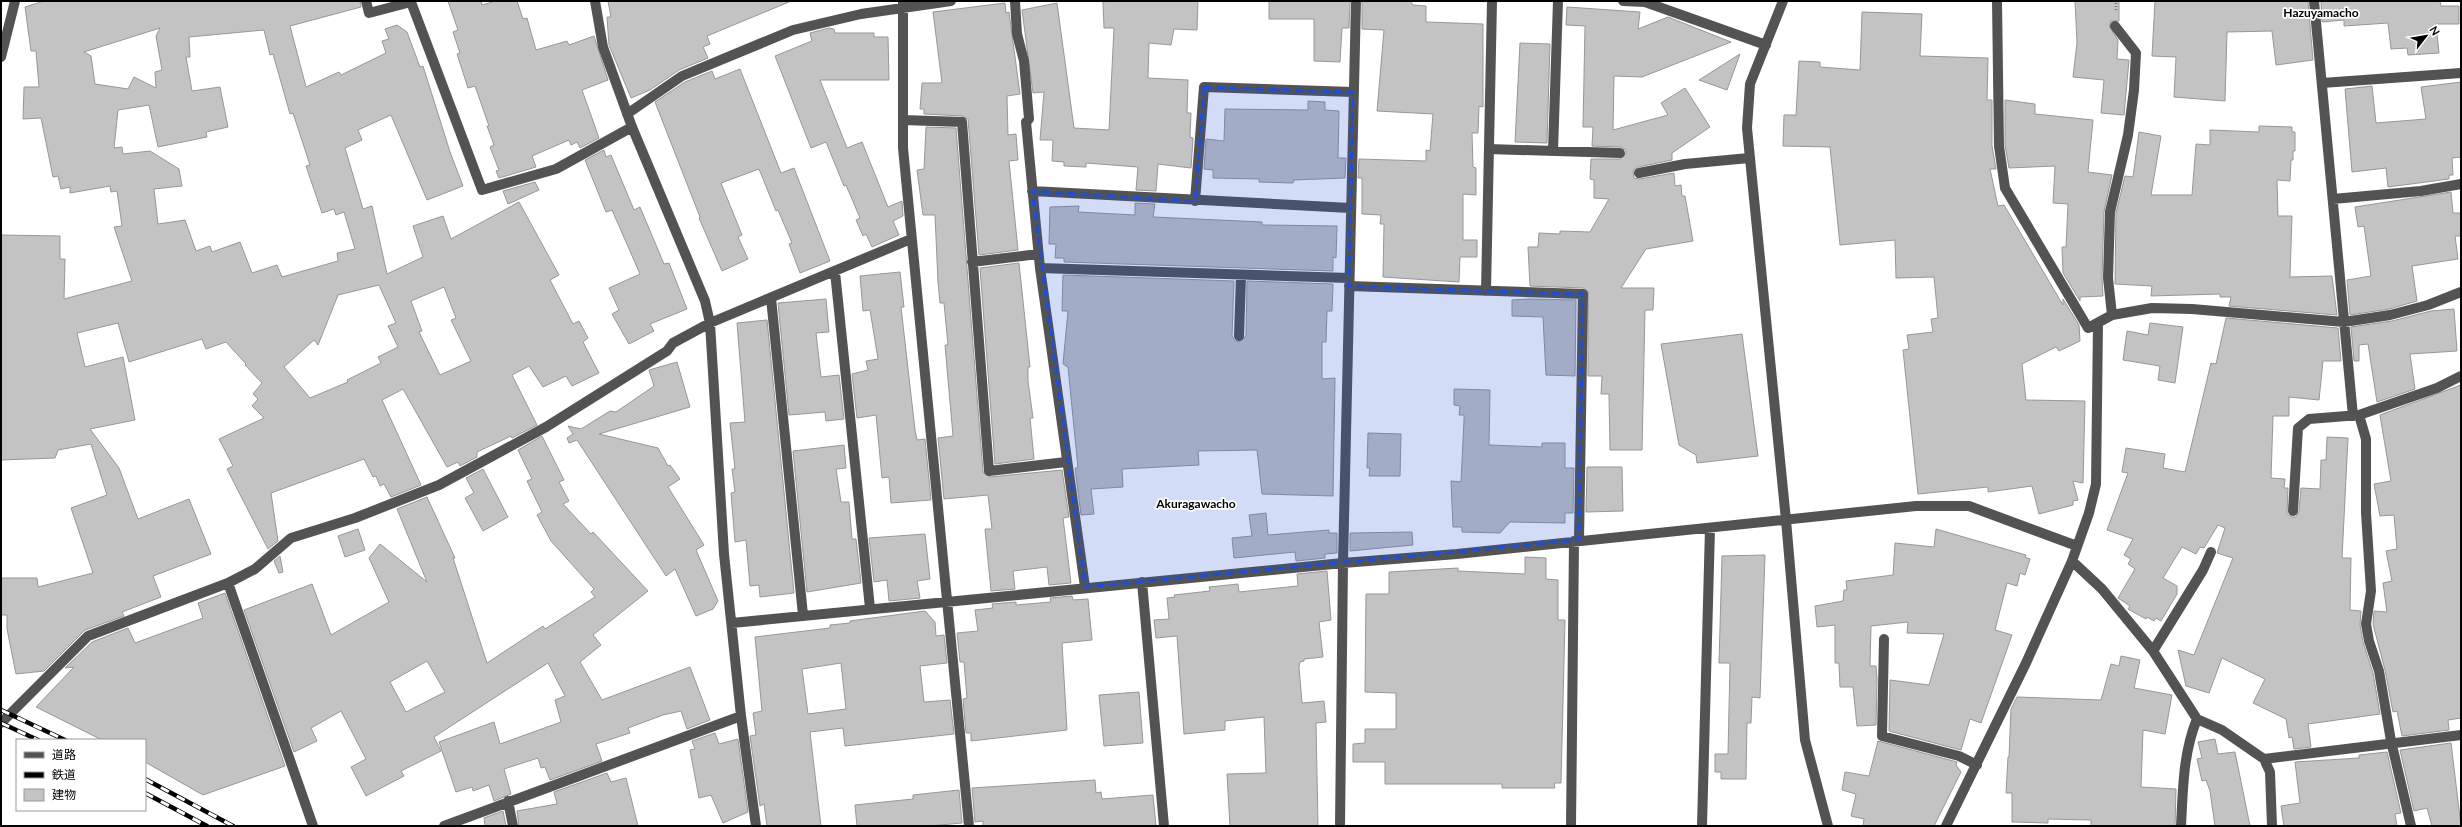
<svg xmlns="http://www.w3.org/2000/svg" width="2462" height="827" viewBox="0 0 2462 827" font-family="Lato,'Noto Sans JP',sans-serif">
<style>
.building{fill:#c3c3c3;stroke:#979797;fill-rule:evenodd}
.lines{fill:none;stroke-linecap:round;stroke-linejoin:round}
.path{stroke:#757575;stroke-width:2.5;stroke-dasharray:1 2;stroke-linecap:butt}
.minor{stroke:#535353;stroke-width:10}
.rail-casing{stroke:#000;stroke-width:4.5}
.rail{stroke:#fff;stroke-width:3;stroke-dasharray:9;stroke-linecap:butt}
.marked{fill:#1d4ed8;fill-opacity:0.2;stroke:#1d4ed8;stroke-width:3;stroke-dasharray:8 5;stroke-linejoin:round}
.labels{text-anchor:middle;stroke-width:3.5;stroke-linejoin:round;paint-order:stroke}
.neighbourhood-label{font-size:12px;font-weight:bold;fill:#000;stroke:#fff}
</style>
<rect width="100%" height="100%" fill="#fff"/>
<path class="building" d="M44,1H360L361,7L290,26L306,87L339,72L341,75L386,53L382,41L389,39L385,29L397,25L407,32L420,67L423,66L450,152L463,186L427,200L391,115L358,130L362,140L345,148L363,209L372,206L387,274L423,257L413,226L443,216L451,239L519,202L559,275L550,280L573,324L579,321L588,338L583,342L599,373L572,386L566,376L543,387L529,366L512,375L537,425L512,438L511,436L477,452V457L460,466L458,462L447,467L403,389L382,400L421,485L391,497L384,484L380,486L376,476L373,477L364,459L271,493L278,541L268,549L227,469L233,466L219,439L264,418L252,406L258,399L253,394L262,383L245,365L246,364L226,342L206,349L202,339L129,362L118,323L77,333L85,367L123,357L135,420L90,429L119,468L138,519L189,499L211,554L153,576L161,597L122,612L124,616L85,630L44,671L16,674L7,629V615H1V578H37L38,587L93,573L71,508L107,495L91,444L58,450L55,458L1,460V235L60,236V259H65L64,299L132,281L114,227L122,226L117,191L111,192L110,186L70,193V187L61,189L58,176L53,177L41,118L23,119L24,87H39L36,51H31L25,7ZM160,28L156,36L162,70L155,72L156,88L134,77L128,89L95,84L91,56L84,52ZM264,30L270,55L273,54L290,114L293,113L310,165L306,166L322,213L334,209L336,215L344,212L355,249L337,253L338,261L282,277L277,265L252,273L240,242L212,252L210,246L196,251L185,220L158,224L154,189L182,186L179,169L150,151L123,154L122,147L114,148L118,110L149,105L158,147L207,137L206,132L228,127L220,87L192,91L186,57H190L189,37ZM379,285L396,323L388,326L398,347L378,357L381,363L347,380L348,382L310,398L284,367L314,340L318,345L338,295ZM444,287L456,318L451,320L471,361L440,375L419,332L422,331L411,301Z
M448,1H481L482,5L496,1H517L523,19L527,18L536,50L567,41L569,45L594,36L608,80L582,90L599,138L580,148L577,142L571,145L569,140L532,156L536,167L499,178L496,171L499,170L490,147L494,145L487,126H489L475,86L468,88L457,54L460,53L453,32L458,30Z
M608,1H789V2L707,36L710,44L703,47L708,58L679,70L650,90L631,98L609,45L607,17H611Z
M1110,1H1198L1197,30L1174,29L1171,45L1149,43L1148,78L1188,80L1187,113H1191L1190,137L1193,138L1191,168L1158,164L1156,191L1136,190L1138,167L1086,163V167L1064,166V162L1052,161L1053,140H1040L1044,92L1033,93L1022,10L1057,3L1074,128L1109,130L1114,28H1104L1103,2Z
M1269,1H1350L1349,28H1342L1340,62L1314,61V19H1269Z
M1362,1H1410L1413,5L1426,6V22L1483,24V107L1479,106L1478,133H1472L1473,167L1476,168V195L1463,194V240H1477V257H1460L1459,282L1383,277L1384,224H1380L1381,215L1362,214V178H1358L1359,159L1426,161V150L1430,151L1433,114L1377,111L1384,30L1362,29Z
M2075,1H2119V21H2111L2109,26L2118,40L2117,59L2129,60L2124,115L2101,113L2104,80L2073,77L2077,43Z
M2155,1H2308L2313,60L2276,65L2272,31L2227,32L2225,101L2174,97L2176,57L2152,56Z
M2321,1H2440L2441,6H2459V24H2436L2439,53L2408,55L2407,48L2391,49L2388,23L2344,26V20L2322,22Z
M1005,3L1006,13L1009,12L1020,94L1007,96L1008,135L1016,134L1018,160L1009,161L1018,250L979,255L968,119L962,116L924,114V109H920L922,83H942L933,12Z
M1567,7L1640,12L1638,29L1668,17L1731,42L1642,77L1614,76L1613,130L1668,115L1661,103L1685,88L1710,127L1672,153V160L1638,167L1633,171L1634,178L1640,179L1674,173L1675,186L1681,185L1682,196H1685L1693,241L1646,249L1621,288H1654L1653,310H1645L1642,450H1610L1609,394H1601L1602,376H1588V291L1583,288L1530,286L1528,247H1538L1539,233L1560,234V231L1590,232L1609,199L1594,198V180L1590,179L1591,159H1620L1626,154V150L1621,147L1592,146L1593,127H1583L1585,26L1566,25Z
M1862,12L1922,14L1920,56L1988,58L1987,100H1992V146L1996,169H1990L1998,206L2004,205L2063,305V299L2079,325L2080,341L2059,351L2056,347L2022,364L2026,400L2085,401L2083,483L2073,481L2078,500L2073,501V505L2039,514L2032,486L1988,492V487L1918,494L1903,350L1909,349L1907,335L1933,332L1931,319L1938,318L1934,277L1896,278L1895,240L1840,245L1830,147L1783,146L1784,115H1796L1799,61L1820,62V67L1860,70Z
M829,28L834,29L835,33H874V37H888L889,80H820L847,148L862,142L888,207L902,201L903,216L893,221L899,235L872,247L866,234L863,236L856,220L860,218L846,185L844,186L826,142L811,148L775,56L812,41L810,33Z
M1520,43L1550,44L1547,143L1515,142Z
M1740,54L1727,90L1699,80Z
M740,69L781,173L794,168L830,261L800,273L789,244L792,243L778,210L776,211L759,169L721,183L742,235L738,237L748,259L722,271L699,218L700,217L655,102L685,82L712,71L715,79Z
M2461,82V157L2452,158L2453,175H2449V179L2388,187L2386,168L2352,172L2345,89L2372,86L2376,123L2426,119L2421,87Z
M2005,100L2035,104V114L2093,120L2088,172L2112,175L2104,212L2102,278L2103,296L2080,297V301L2063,273L2062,247H2066L2068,204L2053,203L2055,166L2009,168L2005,145Z
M1308,101L1325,102V110L1339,111L1338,158H1346L1345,178L1294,180L1293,183L1259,182V179L1213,178V170L1204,169L1206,139L1224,141L1225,109L1308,110Z
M2259,126L2292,127V132H2295V151H2293V160H2291L2290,181L2277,180L2278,216H2292L2290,277L2332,276L2337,315L2229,306L2231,297H2220V294L2151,296L2152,286L2115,284L2116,213L2125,176L2133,177L2139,132L2161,136L2151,195H2192L2196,144L2210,145V130L2259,132Z
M926,127L956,128L983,472L990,477L1062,470L1069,517L1063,518L1071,583L1049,585L1047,567L1013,571L1015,589L991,591L985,529H992L988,495L944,499L938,438L953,436L945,345H948L944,303H940L938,282L935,215H923L917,170L924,169Z
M604,150L606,157L611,155L634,210L640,207L664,264L669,263L687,309L650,324L654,331L629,344L612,314L619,310L609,288L640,274L612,210L606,212L585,160Z
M535,182L539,190L508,204L503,191Z
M2451,192L2453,213H2461V236H2455L2458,259L2412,266L2417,301L2389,309L2350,315L2347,280L2371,276L2364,226L2358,227L2355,207Z
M1135,203L1155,204L1153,217L1262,222V225L1337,226L1336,258L1333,257V271L1064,262V258H1055L1056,244H1049L1050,207L1079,206L1078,212L1135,215Z
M1019,263L1030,367H1028V381L1033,418H1030L1034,459L995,464L980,268Z
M900,272L904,307H901L915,430L917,440L925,439L931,500L891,503L889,477L882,478L876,415L857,418L852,374L868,370L866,361L878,359L870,310L863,311L860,276Z
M1063,275L1234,281L1232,336L1235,341L1239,342L1246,336L1247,281L1333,284L1332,311H1327L1326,342H1322V379L1335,378L1333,496L1262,494L1257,450L1198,451L1199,465L1122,469L1123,487L1091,489L1094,514L1081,515L1075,468H1078L1068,367L1063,364L1068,311H1062Z
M826,299L829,332L816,333L821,377L839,375L844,419L826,421L825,412L789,415L778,303Z
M1529,299L1576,300L1575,376L1546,375L1543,317L1512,316V300Z
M2454,309L2457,351L2410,354L2415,389L2377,402L2368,344L2359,345V361H2354L2351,327L2392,321L2431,311Z
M2226,318L2338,328L2341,361H2323L2319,400L2289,397V416H2273L2271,478L2285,479L2284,488H2288L2287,514L2292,517H2296L2299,511L2301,488L2320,489L2321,460H2326L2327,437L2348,438L2342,558H2351L2350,610L2361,611L2360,625L2363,642L2373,673L2380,714L2308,724L2311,747L2294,749L2292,737L2289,738L2286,719L2253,703L2265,679L2222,658L2209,693L2186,686L2178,650L2194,655L2233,558L2217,553L2225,528L2218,525L2204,548L2200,547L2196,554L2182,547L2163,578L2177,586V594L2161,621L2156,618L2154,621L2147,617L2146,619L2128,609L2130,606L2118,598L2135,569L2128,564L2131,559L2124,555L2133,539L2107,530L2128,473L2122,472L2126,448L2165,454L2163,468L2185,472L2211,363L2216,364Z
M767,320L794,593L760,597L759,585L750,586L746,540L735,542L731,493L735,492L732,469H735L730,423L745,422L737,323Z
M2150,323L2183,327L2175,383L2158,380L2160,366L2123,360L2127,331L2148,335Z
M1742,334L1758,456L1697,463L1696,455L1679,445L1661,344Z
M677,362L690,407L599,434L658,448L668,466L670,465L680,479L668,487L704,545L696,550L718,601L713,609L696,616L675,569L666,576L577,440L569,443L567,438L573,434L568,426L581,429L610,411L616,412L654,386L649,370Z
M2461,385V718L2448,720L2449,730L2402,736L2397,711L2393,712L2385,670L2373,624L2374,611L2387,612L2383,583L2392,581L2386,551L2397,549L2394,515L2380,516L2374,484L2391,481L2380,415Z
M1454,389L1490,390L1489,445L1542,447V443H1565V468H1574L1573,513H1565V523L1510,522L1500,533L1462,532V527H1453L1451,481L1461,482L1464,420V415H1459L1460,406L1454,405Z
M1368,433L1401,434L1400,476H1369L1370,468H1367Z
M542,436L564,480L559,482L569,501L563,504L591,534L593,532L648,591L593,635L601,645L580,662L602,700L690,667L710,720L687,729L681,711L663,715L628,728L630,733L596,744L602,761L550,780L545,767L541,768L538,758L504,769L511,794L494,801L489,785L473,791L472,787L456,792L439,742L494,722L500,744L561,722L555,700L565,696L548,663L434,737L441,751L401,771L404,776L366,796L351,767L366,759L341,711L311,728L317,741L294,752L244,610L312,584L331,635L389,602L369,558L380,544L427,582L397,509L427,497L455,558H453L487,663L543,626L545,629L595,597L591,592L594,589L551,541L537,515L542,512L527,481L532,479L518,450ZM427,661L445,692L406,712L390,682Z
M844,445L846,468L836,469L841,502H849L852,539H856L861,583L807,592L793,451Z
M1587,467H1622L1623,511L1586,512Z
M483,469L508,517L483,531L465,498L474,493L466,478Z
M1266,513L1268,535L1329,530V533H1337V553L1325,554V558L1296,561L1295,552L1234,558L1232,538L1252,536L1249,515Z
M358,529L365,550L345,557L338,536Z
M1936,529L2026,555L2025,557L2030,559L2025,575L2020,573L2017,586L2007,583L1995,630L2012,635L1981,723L1970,719L1961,750L1889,731L1890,680L1929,685L1944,634L1907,633L1908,622L1871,626L1870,666H1876L1877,679L1876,725L1857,726L1853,687H1840L1839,663H1835V625L1817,627L1815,606L1843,601L1844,590H1847L1846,581L1893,575L1895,543L1934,547Z
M1412,532L1413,545L1350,551V533Z
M925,534L930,579L917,581L920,598L889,601L887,580L874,582L869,538Z
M1765,555L1760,698L1752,697L1751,723H1747L1746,779H1721V772H1715V754H1728L1730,663H1719L1722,556Z
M280,556L283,572L279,573L274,561Z
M1525,557L1546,558V579L1558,580V620H1565L1561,783H1554L1555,788H1502V784H1385V762H1353V744L1365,743V729H1396V693L1365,692L1366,594H1389V572L1458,568V571L1525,574Z
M1327,571L1331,620L1319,622L1323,657L1304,659V661L1300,662L1299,667L1302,703L1324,701L1326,722L1316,723L1318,826H1230L1227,774L1266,773L1264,717L1225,721V730L1184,734L1177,636L1156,638L1154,620L1169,619L1167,598L1175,597L1174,595L1210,591L1209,587L1238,584L1239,592L1298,586L1297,574Z
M225,593L285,766L203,795L145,762V740H102L36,707L74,667L65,668L92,642L128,628L135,643L203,618L198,603Z
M1072,596L1073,600L1088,599L1092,640L1062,643L1067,730L971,741V733H966L963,699L967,698L964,662H960L957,633L978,631L975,610L993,608L992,604L1016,602V605L1051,602L1050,598Z
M925,611L935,622L936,636L944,635L947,663L920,666L924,702L950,700L954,734L845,746L843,728L810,732L821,826H767L764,804L760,806L750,736L756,735L753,713L762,711L755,637L830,628V625L850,623V621ZM841,663L846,709L808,714L802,669Z
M2121,656L2140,660L2134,688L2172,695L2165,734L2143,730L2141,787L2176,789L2175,826H2091V820L2048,819V823L2012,822V793H2006L2008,757H2009L2011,709L2017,697L2101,700L2111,664L2119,666Z
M1139,692L1143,743L1104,746L1099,695Z
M715,733L719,744L738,739L748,812L723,823L711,795L699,798L690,750L695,749L692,741Z
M2215,739L2218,754L2235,752L2250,826H2215L2210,791L2206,780L2202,781L2197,759L2202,758L2198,742Z
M1878,741L1957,762L1956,765L1961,772L1934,826H1863L1864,819L1851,816L1856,794L1842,790L1845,772L1869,776Z
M2451,743L2461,826H2432L2427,808L2414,811L2400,750Z
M2387,752L2401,813L2395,814L2397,826H2284L2281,806L2300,803L2295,762L2359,758V755Z
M607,773L611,782L626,778L638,826H519L517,811L557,804L554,792Z
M1095,780L1096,793L1101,792L1102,799L1153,795L1156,826H983V821L975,822L972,788Z
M959,790L962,823L929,826H857L855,805L913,799V795Z
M503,811L506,826H485L484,818Z"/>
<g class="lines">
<path class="path" d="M2116,10V1"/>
<path class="minor" d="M366,1L369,13L411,2L482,190L556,169L632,127
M903,1V148L969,826
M1015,1L1017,34L1024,61L1029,119L1026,122L1040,268L1085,587
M1623,1L1645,2L1766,45
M1783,1L1750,84L1747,128L1786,520L1805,740L1828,826
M1997,1L1999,146L2005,188L2088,328L2112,315L2152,308L2192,309L2344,322L2390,315L2428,305L2461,292
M2314,1L2353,416
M1,57L15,1
M2322,83L2461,73
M627,114L682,76L793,30L861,14L951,1
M903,120L962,122L989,471L1066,462
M1489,149L1620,153
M1553,151L1558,1
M1639,173L1685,164L1749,158
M1032,191L1350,208
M2333,199L2421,191L2461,184
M1195,201L1204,87L1353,92
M972,262L1038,254
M1040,268L1349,278
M835,272L870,608
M1349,286L1583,294L1579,540
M1486,291L1492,1
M771,298L803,615
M2112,315L2108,278L2110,212L2128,135L2134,90L2136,53L2115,26
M1239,336L1241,276
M2359,415L2437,388L2461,376
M2293,511L2298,428L2309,419L2359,415L2366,439V513L2371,591L2366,624L2369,641L2379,671L2391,741L2411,826
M2072,561L2102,589L2153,651L2197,719L2222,730L2264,759L2270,772L2272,826
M1142,582L1164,826
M228,583L313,826
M732,623L1343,563L1457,554L1916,506H1969L2077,546
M1884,639L1882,736L1959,756L1977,765
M2153,651L2203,570L2211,552
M741,716L756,826
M1,723L88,636L228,583L255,569L291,538L355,518L439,485L546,427L667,351L673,343L710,323L911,239
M2264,759L2461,735
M508,801L513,826
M444,826L741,716L724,554L710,323L705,301L632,127L603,47L595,1
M1340,826L1343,563L1356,1
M1571,826L1574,541
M1702,826L1710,528
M1946,826L2026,663L2072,561L2089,513L2096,484L2098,323
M2181,826C2183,789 2183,753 2197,719"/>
<defs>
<path id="rail" d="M1,710L65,740
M1,723L38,740
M145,779L233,826
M145,793L207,826"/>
</defs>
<use href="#rail" class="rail-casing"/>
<use href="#rail" class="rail"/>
</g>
<path class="marked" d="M1204,87L1353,92L1349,286L1583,294L1579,540L1085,587L1032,191L1195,201Z"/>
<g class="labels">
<g class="neighbourhood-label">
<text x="2321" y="17">Hazuyamacho</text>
<text x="1196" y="508">Akuragawacho</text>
</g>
</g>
<rect width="2462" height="827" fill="none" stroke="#000000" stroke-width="4"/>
<rect x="16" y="739" width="130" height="72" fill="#ffffff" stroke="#999999"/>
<rect x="24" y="752" width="20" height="6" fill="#535353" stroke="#999999"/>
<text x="52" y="759" font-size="12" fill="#000000">道路</text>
<rect x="24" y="772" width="20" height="6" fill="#000000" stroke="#999999"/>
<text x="52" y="779" font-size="12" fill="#000000">鉄道</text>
<rect x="24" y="789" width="20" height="12" fill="#c3c3c3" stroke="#999999"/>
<text x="52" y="799" font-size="12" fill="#000000">建物</text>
<g transform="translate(2426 36) rotate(59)" stroke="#ffffff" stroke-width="3" paint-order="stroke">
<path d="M0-3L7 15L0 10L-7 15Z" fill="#000000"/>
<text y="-6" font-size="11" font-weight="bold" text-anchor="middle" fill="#000000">N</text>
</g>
</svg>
